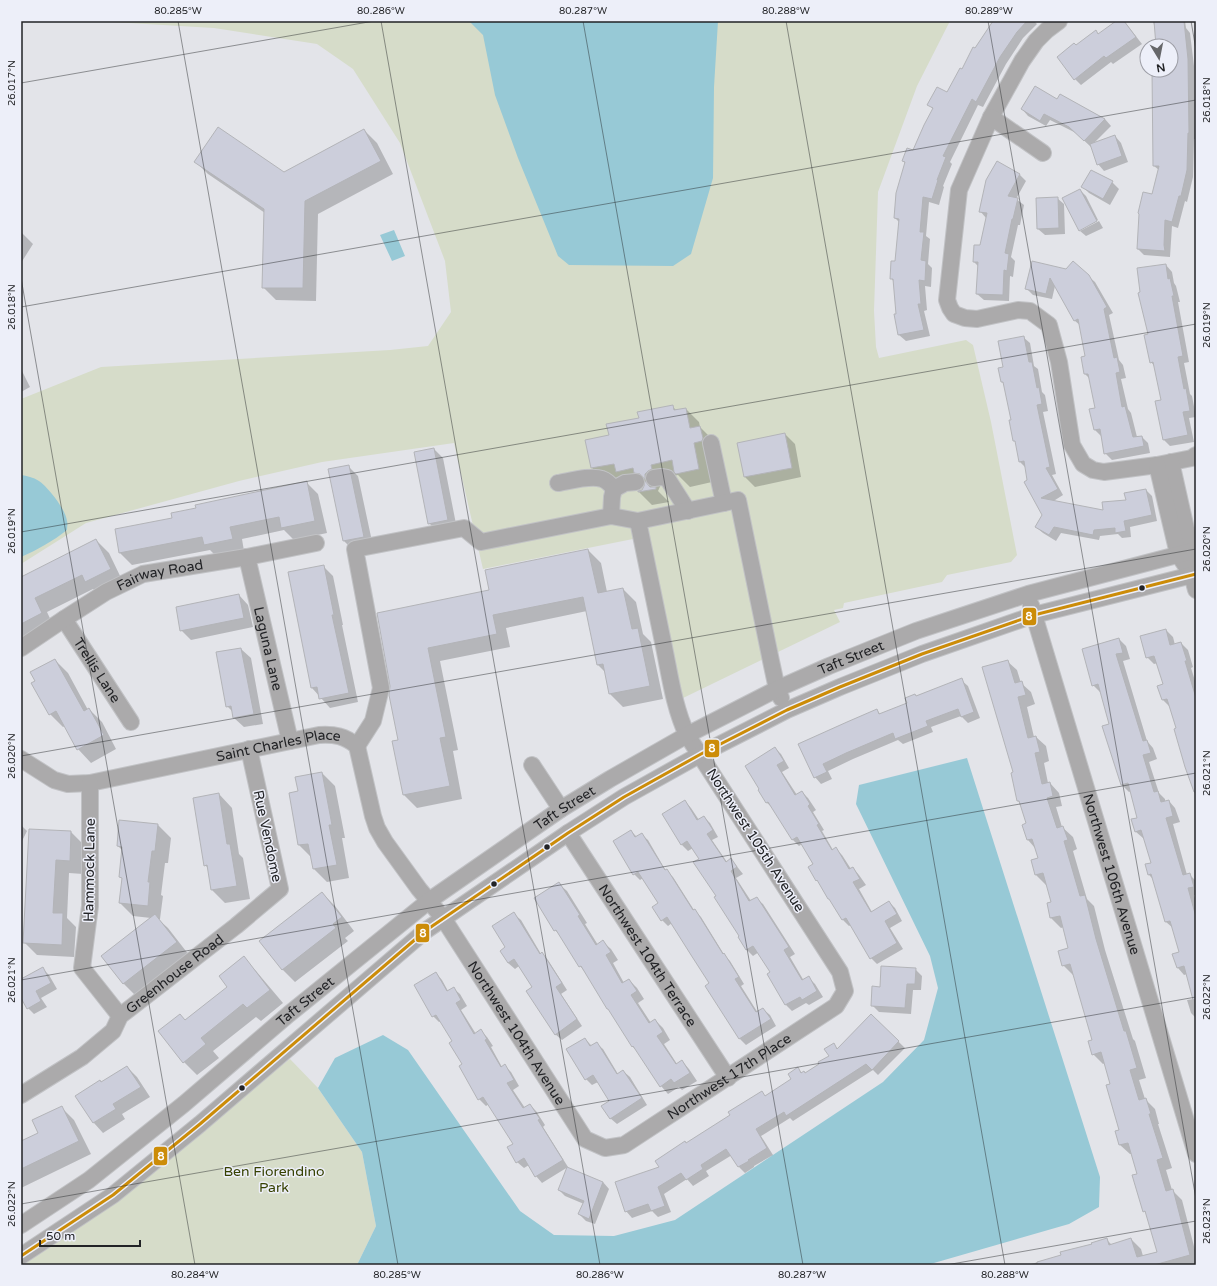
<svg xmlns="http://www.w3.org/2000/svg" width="1217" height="1286" viewBox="0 0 1217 1286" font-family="'Varela Round',sans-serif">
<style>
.green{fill:#d6dcc9}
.water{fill:#97c9d6}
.shadow{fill:#0003}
.building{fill:#cccedb;stroke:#b3b4b8}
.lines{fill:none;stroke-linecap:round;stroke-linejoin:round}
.minor-casing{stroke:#c1c2c5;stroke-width:18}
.minor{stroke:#abaaab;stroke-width:16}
.bus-1-casing{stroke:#edeff9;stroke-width:6}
.bus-1{stroke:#cc8c08;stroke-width:3}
.ticks{fill:none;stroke:#222326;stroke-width:1;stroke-opacity:0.45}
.bus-dot{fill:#222326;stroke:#edeff9;stroke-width:1.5}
.labels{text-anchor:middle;stroke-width:3;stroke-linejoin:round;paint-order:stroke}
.street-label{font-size:14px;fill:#222326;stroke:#edeff9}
.park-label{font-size:14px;fill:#364100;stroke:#edeff9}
.line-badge{stroke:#edeff9;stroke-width:1.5}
.badge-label{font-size:11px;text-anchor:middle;font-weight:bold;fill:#fff}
.neatline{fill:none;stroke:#222326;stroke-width:1.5}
.ticks-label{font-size:10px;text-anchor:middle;fill:#222326}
</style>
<rect width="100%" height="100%" fill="#e3e4e9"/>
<path class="green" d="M95,21H950L917,86L878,192L874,311L876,347L879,358L966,340L973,345L991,422L1017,555L1011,562L947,575L942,582L844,603L843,608L834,610L840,622L681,699L648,536L483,569L454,443L322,462L239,481L86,523L21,564V399L101,367L390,350L428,346L451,312L445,261L400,143L353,69L317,44L214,28Z
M290,1059L318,1088L362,1152L376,1226L357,1265H21V1261L105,1201Z"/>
<path class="water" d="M469,21H718L714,87L713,178L691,254L673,266L569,265L558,256L518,158L495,95L483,35Z
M394,230L405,256L392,261L380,235Z
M21,475C27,476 33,477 39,481C48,487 66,510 67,521C68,524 67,527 67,530C53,541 37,550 21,557Z
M967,758L1100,1177L1099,1207L1069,1224L927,1265H357L376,1226L362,1152L318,1088L335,1058L383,1035L408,1050L520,1211L554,1235L614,1236L675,1220L883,1082L924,1040L938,988L930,956L856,804L859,785Z"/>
<path class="shadow" d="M994,21H1034L1037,24L1023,38L1006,64L983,107L978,105L950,162L952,164L943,186L944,187L939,205L929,202L926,236L930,239L928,264L932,268L931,287L925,286L927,310L924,311L930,336L906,341L899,335L895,315H897L894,282L891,278L896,262L899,222L895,218L906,164L903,161L914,151L933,109L928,104L947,94Z
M1117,21H1124L1142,44L1113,64L1111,62L1081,85L1075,79L1076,46L1099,35Z
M1153,21H1185L1186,28L1190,33L1194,66L1195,139H1194L1193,177L1187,202L1185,201L1178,228L1172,226L1170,257L1144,255L1138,249L1159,170L1154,166L1153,70H1171V46H1157L1156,27L1154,25Z
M1060,95L1105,119L1111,126L1094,143L1115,136L1121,143L1128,162L1104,171L1098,164L1091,146V147L1076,133L1050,120L1046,126L1028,116L1022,109L1057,101Z
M364,130L377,143L393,174L318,214L316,301L276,300L263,287L265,213L208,174L195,161L284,173Z
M998,163L1020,175L1026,181L1016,199L1024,205L1020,225H1018L1011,257L1015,261L1013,277L1010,276L1009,301L984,300L977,294L979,267L974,262L981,246L986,218L980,211Z
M1091,171L1112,182L1119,189L1110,205L1089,193L1083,187Z
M1080,190L1086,196L1098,220L1080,229V231Z
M1057,198L1064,204L1065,234L1045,235L1038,229Z
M1099,221L1103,228L1086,236L1080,231Z
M21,232L33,244L21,263Z
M1033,262L1088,276L1095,282L1113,313L1109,315L1119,360L1123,365L1126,378L1121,379L1128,409L1131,413L1137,437H1142L1148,443L1150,453L1112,460L1105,453L1101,436L1095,430L1091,410L1096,409L1090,379L1085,374L1087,356L1081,326L1075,321L1055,286L1052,299L1033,295L1026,288Z
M1166,265L1172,272L1174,283L1176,286L1180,302H1178L1189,362L1184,363L1190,394L1192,396L1196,417L1189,418L1194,442L1170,446L1164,440L1156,402L1162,400L1155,367L1151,362L1150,335Z
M1023,337L1030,343L1034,366L1038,369L1042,392L1045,395L1048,411L1043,412L1056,474L1052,475L1063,495L1052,502L1104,511L1146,490L1152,496L1157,521L1130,527L1131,537L1122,538L1118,534L1100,536L1099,540L1061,533L1056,541L1043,533L1036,527L1043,515L1029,480L1026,468L1020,462L1016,442L1014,441L1012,421L1004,384L1002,382L1004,368Z
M21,369L30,387L21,392Z
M672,406L677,411L686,409L699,422L700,427L713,440L712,482L690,487L678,475L664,478L658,491L669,502L652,505L639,492L642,490L646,483L644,481H606L592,468L610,436L640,418Z
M785,434L795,444L801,477L755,487L745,477L738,444Z
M434,449L443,458L457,529L439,533L429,523Z
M348,466L358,476L373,546L353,550L344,541Z
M306,482L318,494L327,533L294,540L284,530L242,539L244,551L217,557L210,550L132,565L120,553L116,530L174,519L197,509Z
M96,540L109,553L123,582L99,594L93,589L47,612L54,627L21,638V578Z
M588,550L601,563L607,592L623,589L636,602L643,634L651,642L663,699L623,707L610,694L606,673L598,665L587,611L506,628L510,647L440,661L458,750L453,751L462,799L417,808L404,795L393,742L399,740L391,686L378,614L490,590Z
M323,566L333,576L343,625H342L358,702L330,708L312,688Z
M239,595L248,605L253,627L191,640L181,630Z
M1166,630L1173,637L1175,645L1181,643L1188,650L1193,667L1191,668L1196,684V797L1175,730L1177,729L1170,707L1163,700L1164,685L1158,663L1154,664L1147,657Z
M1119,639L1126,646L1130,659L1123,661L1147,741L1153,748L1157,759L1149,762L1159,793L1165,799V802L1169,801L1175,808L1180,822L1173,824L1187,875L1189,874L1196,881V895H1194L1196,902V1018L1191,1013L1187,1000L1193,999L1187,974L1184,975L1178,968L1181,952L1173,928L1166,922L1154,880L1149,875L1146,865L1152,863L1144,838H1143L1136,832L1139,818L1131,791L1129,792L1122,785L1110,725L1101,692H1100L1093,685Z
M241,649L251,658L263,724L244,727L234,718L233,712L227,706Z
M55,660L68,673L88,710L89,709L102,722L116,749L91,763L78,749L65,726L63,727L50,714Z
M1007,661L1017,670L1021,683L1031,692L1035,704L1027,707L1034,737H1036L1046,746L1049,761L1044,763L1048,783H1050L1059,793L1062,806L1056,807L1062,827L1073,837L1077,849L1073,851L1087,899L1094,906L1105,950L1133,1039L1135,1041L1146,1078L1139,1080L1145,1099L1155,1109L1159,1124H1158L1172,1168L1166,1170L1172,1190L1182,1200L1196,1254V1265H1027L1062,1256L1106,1239L1112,1245L1131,1239L1141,1249L1143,1256L1158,1252L1148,1215L1144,1211L1138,1175L1132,1154H1130L1120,1145L1117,1132L1120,1131L1111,1085L1105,1063L1103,1064L1093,1054V1041L1074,975H1073L1063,965L1069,949L1064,927L1061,928L1051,918L1048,904L1053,903L1047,884L1046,885L1036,875L1032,861L1039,859L1035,848L1028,840L1027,824L1022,804L1018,801L1014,773Z
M961,680L968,686L980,718L968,723L961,716L931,727L933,732L903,744L898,740L853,759L828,771L832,779L821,784L815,777L799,745L877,710L881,715L908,704L916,696Z
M775,748L781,754L789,768L782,772L797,795L802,792L808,798L816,810L813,812L824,830L822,831L833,850L836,849L842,855L851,869L853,868L859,875L866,885L859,889L872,912L889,902L895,908L902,921L890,928L903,949L877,964L871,958L851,925L849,926L843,920L802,844L799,846L793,840L774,809L767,803L759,790Z
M322,773L335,786L345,838H342L349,878L327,882L314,869L311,857L299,845V792Z
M219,794L232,808L239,854L243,858L250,899L225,903L212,890L209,869L205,865Z
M685,801L691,808L699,820L704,817L710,823L718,837L712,840L727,862L731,859L743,874L736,878L751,901L756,898L763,904L795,954L790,957L804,981L809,978L815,984L823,997L809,1005L806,1003L792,1011L786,1005L768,974L771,972L759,952L753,956L747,950L739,937L741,936L717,896L700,859L693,848L688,851L682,845Z
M21,825L27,831L21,843Z
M158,825L171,838L168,863H165L161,895L163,896L160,919H158L168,928L189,955L137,997L124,984L102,957L151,918L133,916L120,903L123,879L120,877L123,851L118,846Z
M30,830L71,832L84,845L83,874L69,873L67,918L76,927L74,957L37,955L24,942Z
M631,831L637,837L641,834L648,840L666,871L673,877L694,910L701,917L725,956L730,961L744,984L741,986L758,1013L763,1009L770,1015L776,1026L746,1045L740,1039L706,986L710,984L672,923L668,926L662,920L659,904L643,878L640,880L634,874Z
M559,884L567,891L587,923L585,924L598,945L603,942L611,949L618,960L613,963L624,983L629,980L637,988L644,999L638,1003L651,1023L655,1020L663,1028L670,1040L664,1044L677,1064L682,1061L689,1069L697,1081L682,1090L679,1087L668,1094L661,1086L639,1053L632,1046L585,972L580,966L560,935L555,930Z
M322,893L335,906L354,931L345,938L348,941L295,982L282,969Z
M514,914L521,920L541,954L548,960L567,990L561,994L582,1026L562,1040L555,1034L533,988L519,966L515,969L508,963L507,947Z
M243,958L256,971L283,1003L261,1021L256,1017L213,1051L219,1058L197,1075L184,1062L185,1021L229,987Z
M43,969L49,975L57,989L41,998L47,1007L34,1014L28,1008L21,996V980Z
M915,969L922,976L921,990H913L911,1014L879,1012L872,1005L880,988Z
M436,973L442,980L448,991L453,988L460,994L467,1006L461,1010L476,1034L481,1031L487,1037L493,1046L491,1047L502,1067L504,1065L511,1072L519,1086L513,1090L525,1108L530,1105L536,1111L545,1125L543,1127L568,1167L542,1183L536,1176L529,1165L524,1168L517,1162L515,1144L489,1104L486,1106L479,1099L460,1066L463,1065L453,1041L441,1021L439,1022L433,1016Z
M871,1015L905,1048L878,1075L873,1070L793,1121L790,1118L761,1136L773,1155L754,1166V1167L745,1173L739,1167L732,1155L706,1171L709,1176L693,1186L687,1179L664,1194L671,1212L658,1217L652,1211L632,1218L626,1211L660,1168L687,1144L793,1080L798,1069L802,1073L805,1074L830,1056L834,1045L838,1049Z
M585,1039L592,1046L596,1043L603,1049L618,1074L623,1071L630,1077L647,1105L617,1124L610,1118L611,1101L598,1082L592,1085L586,1079Z
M127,1067L137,1077L150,1097L122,1114L125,1119L103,1133L94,1123L77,1097L102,1083Z
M61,1107L74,1120L91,1154L21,1188V1142L39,1133Z
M603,1182L609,1189L595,1224L586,1221L579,1214L584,1204L565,1196L559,1190Z"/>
<path class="building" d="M993,21H1027L1017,32L1000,57L976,102L972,99L943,156L946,157L937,180H938L932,199L923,197L920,232H924L921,260L926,261L925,281L919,280L921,304H918L924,330L898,335L894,314H896L893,279H890L891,261H895L899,219L894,218L896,193L905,162L902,161L907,148L913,150L924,125L933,108L927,105L937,87L947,92L960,68L962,69L973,47L975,48Z
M1116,21H1124L1136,37L1106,58L1104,56L1074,80L1057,57L1074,43L1076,45L1096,30L1098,34Z
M1154,21H1184L1188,59L1189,133H1188L1187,170L1181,196H1179L1172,222L1165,220L1164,245L1165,251L1137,249L1139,214L1138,213L1143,192L1152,194L1159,166H1153L1152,70H1171V46H1156Z
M1035,86L1057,99L1060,94L1105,119L1084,141L1069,127L1044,114L1040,121L1021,109Z
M218,127L284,172L364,129L381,161L305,201L303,288H262L264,209L194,162Z
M1115,135L1122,156L1097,165L1090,144Z
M997,161L1020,174L1008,196L1018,198L1013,219H1012L1005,253L1009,254L1007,271L1004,270L1003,295L976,294L978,262H973L974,245H980L987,213L979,212L986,180Z
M1091,170L1113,181L1103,199L1081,187Z
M1080,189L1097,221L1079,231L1062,198Z
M1058,197L1059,228L1037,229L1036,198Z
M1032,261L1066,269L1073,261L1089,275L1107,307L1104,309L1114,358L1117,357L1120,372L1116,373L1122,407L1125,406L1133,437L1142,436L1144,446L1104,454L1100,429L1094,430L1089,409L1095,408L1088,374H1084L1081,357L1085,356L1078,319L1074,321L1050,278L1046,294L1025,289Z
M1166,264L1168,279L1170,278L1174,296H1172L1183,356L1178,357L1184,389L1186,388L1190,411L1183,412L1188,435L1163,440L1155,401L1161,400L1153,362L1150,363L1144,335L1148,334L1138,293L1140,292L1137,268Z
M1024,336L1029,362H1032L1037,388L1039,387L1042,404L1037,405L1050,467L1046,468L1058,489L1041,498L1103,510L1102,502L1126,500L1124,493L1146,489L1152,515L1124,521L1126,531L1115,533V528L1094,530L1093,535L1054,527L1049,535L1035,527L1042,515L1024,482L1027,480L1024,461L1019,462L1015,441H1013L1009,420H1011L1003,382H1001L998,368L1003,367L998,341Z
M673,405L674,410L686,408L690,428L700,426L703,438L702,441L694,443L699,469L676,474L674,472L672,460L651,465L652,469L648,471L645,474V479L640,474L634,473L633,468L616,472L614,464L591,468L585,440L609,435L606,424L639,418L637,412Z
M785,433L792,468L744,477L737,443Z
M434,448L448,520L428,524L414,452Z
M349,465L364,537L343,541L328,469Z
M307,481L315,521L281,528L279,517L230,527L233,539L204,545L202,537L119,553L115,529L172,518L171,513L196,508L195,505Z
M645,481L650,487H656V489L638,492V491L642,490L644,486Z
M96,539L111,569L85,582L82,575L35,598L42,613L21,624V577Z
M588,549L598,593L623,588L632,629L638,628L650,686L609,694L603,664L597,665L583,597L493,615L497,634L428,648L446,737L440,738L450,786L403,795L392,741L398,740L389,695L390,686L377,613L489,590L485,570Z
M324,565L334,615H332L349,693L319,699L317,687L311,688L288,572Z
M239,594L244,618L180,631L176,607Z
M1166,629L1170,645L1181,642L1187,661H1185L1196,698V792H1194L1185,767L1174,729L1176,728L1167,699L1162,700L1157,686L1163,684L1154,656L1146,658L1140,636Z
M1119,638L1123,653L1116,654L1143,741L1147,740L1151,753L1143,755L1154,792L1158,791L1161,802L1169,800L1173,816L1166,818L1183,875L1190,873L1194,887L1188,888L1196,917V999L1193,1000L1184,966L1177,968L1172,954L1179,952L1170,921L1165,922L1151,874L1148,875L1145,864L1151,863L1141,830L1135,832L1131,819L1137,818L1128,783L1121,785L1102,726L1109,724L1098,684L1092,686L1082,649Z
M241,648L254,714L233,718L231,706L226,707L216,652Z
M55,659L84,711L89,708L104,735L77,750L56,711L49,715L31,683L35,681L30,672Z
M1008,660L1015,683L1022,681L1026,695L1018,697L1028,738L1036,736L1040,752L1035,753L1042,784L1050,782L1053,796L1047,798L1057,828L1063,826L1068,840L1064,841L1080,896L1085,895L1096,939L1124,1031H1126L1137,1068L1130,1070L1139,1100L1146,1098L1151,1114H1149L1163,1158L1157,1160L1166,1191L1173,1189L1190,1255L1154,1265H1037V1262L1061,1255L1060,1252L1092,1244L1091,1243L1107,1238L1109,1245L1131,1238L1137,1257L1157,1252L1145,1211L1143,1212L1132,1175L1137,1174L1128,1143L1119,1145L1115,1131L1119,1130L1106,1085L1110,1084L1101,1052L1092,1055L1088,1041L1092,1040L1070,964L1062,966L1058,951L1068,948L1060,916L1050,918L1047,903L1051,902L1043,873L1035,875L1031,860L1038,858L1032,839L1027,840L1022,825L1026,823L1019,801H1017L1011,773L1013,772L982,667Z
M962,678L974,712L961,717L958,709L926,721L928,726L895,739L893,733L846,753L823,764L827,772L814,778L798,744L847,722L877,709L879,714L907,703L905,698L915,694L916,696Z
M775,747L784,761L777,765L795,795L802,791L810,804L808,806L819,824L817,825L832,850L836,847L849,869L853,867L860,879L853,882L871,912L889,901L897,914L885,921L897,943L870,959L846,918L842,920L829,899H828L817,880L816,881L808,867L813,864L797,837L792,840L768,802L766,803L758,790L759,789L745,766Z
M322,772L332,825H329L337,865L313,869L308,844L298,845L289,793L298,791L295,777Z
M219,793L227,844H230L237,886L211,890L207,865L204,866L193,798Z
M685,800L697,820L704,816L713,830L707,834L726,862L731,858L737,867L731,871L749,901L757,897L789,947L784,950L802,980L809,976L817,991L802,1000L800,997L785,1005L767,974L770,972L753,946L746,950L738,937L739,936L714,897L716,896L693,862L699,859L687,841L681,845L662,814Z
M119,820L158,824L155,851H152L148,882H150L148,906L119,903L122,878L119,877L122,847L117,846Z
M29,829L71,831L70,861L56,860L53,913H63L62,945L23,943Z
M631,830L635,837L642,833L665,870L667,869L693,910L695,909L723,954L724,953L739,977L735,979L756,1012L763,1008L771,1019L739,1039L705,986L709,983L691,955L667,917L661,921L652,907L658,903L638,872L633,875L613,841Z
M559,882L580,915L578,916L596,945L603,940L611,952L606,955L622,983L629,979L637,991L631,995L649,1023L655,1019L663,1032L657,1036L676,1064L682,1060L690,1073L674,1083L671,1079L660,1087L633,1046L632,1047L608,1009H607L581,966L579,967L556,930L554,931L534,898Z
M322,892L342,917L333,924L336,928L282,970L259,941Z
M514,912L540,954L542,952L562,983L556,987L577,1019L555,1035L526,991L532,987L514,959L508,963L500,951L505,947L492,926Z
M155,914L177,942L123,984L101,956Z
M244,956L270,990L247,1008L243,1004L201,1038L206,1044L183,1063L158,1031L180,1014L185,1020L227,987L219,976Z
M881,966L916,968L915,984H907L905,1008L871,1006L872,986L880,987Z
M43,967L51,983L36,991L41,1001L27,1009L21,998V979Z
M436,972L447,991L454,987L461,1000L456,1003L474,1034L481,1029L487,1039L485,1040L501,1067L505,1064L514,1080L507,1083L523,1108L530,1104L540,1119L538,1120L563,1160L535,1177L524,1158L516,1163L507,1147L513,1144L483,1097L478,1100L459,1066L462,1064L449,1043L452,1041L436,1015L432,1017L414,985Z
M871,1014L899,1041L872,1070L866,1064L786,1116L784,1112L756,1129L767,1148L748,1160L749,1161L738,1167L726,1149L701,1165L703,1169L686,1180L681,1173L658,1187L665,1206L651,1211L648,1204L625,1212L615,1182L659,1167L655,1161L685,1141L686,1143L730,1115L728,1112L762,1091L765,1096L791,1079L788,1074L798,1067L801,1073L804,1071L805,1073L819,1064L818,1062L829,1056L824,1049L834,1043L837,1049Z
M585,1038L590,1046L597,1042L617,1074L623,1070L642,1098L610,1119L601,1106L609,1101L593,1075L585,1080L566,1049Z
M127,1066L141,1087L113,1104L116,1109L93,1123L75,1096L100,1080L101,1082Z
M62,1106L79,1141L21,1169V1141L38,1133L32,1120Z
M567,1167L603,1182L589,1219L578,1214L584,1201L558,1190Z"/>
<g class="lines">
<defs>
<g id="minor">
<path d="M1059,21L1047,30L1036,41L1022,61L991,117L959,190L947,300L950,308L954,314L965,318L977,319L1018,310L1030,311L1049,325L1059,362L1072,445L1083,464L1093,470L1104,472L1157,465L1192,458L1196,455"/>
<path d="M991,117L1043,153"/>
<path d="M711,443L724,503"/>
<path d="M1171,462L1191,551V561"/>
<path d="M1157,465L1178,554L1192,575L1196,590"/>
<path d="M654,478L661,477L667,478L688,511"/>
<path d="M558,483C570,481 591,475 602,479C608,481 611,485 614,489"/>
<path d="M611,516L612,497L614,489L625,483L636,482"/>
<path id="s1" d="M247,557L290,741"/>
<path id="s2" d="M1031,605L1196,1154"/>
<path id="s3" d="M64,619L131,722"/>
<path id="s4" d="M21,648L64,619L106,592L143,574L247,557L316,543"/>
<path d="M357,746L373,721L381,688L355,549L464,528L481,542L611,516L638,521L738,500L771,661L777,689L781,698"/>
<path id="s5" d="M21,759L54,780L68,784L90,783L319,735C335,734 345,736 357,746L373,816L377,828L385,842L419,889L443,918L585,1139L605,1148L624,1145L836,1006L845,991L840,972L687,735C674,707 670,676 664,647C655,605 647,563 638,521"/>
<path d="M532,765L561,809"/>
<path d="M90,783V906L82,968L120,1016"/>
<path id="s6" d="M568,833L728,1078"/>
<path id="s7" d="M21,1095L82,1057L113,1031L120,1016L236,926L280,889L249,749"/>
<path id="s8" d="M21,1225L89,1180L184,1104L289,1014L430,900L561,809L610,779L687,735L777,689L829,666L916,631L1028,594L1196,550"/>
<path d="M21,1256L113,1195L200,1124L425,931L568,833L624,797L701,754L787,710L840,687L922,654L1034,615L1196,574"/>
</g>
</defs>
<use href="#minor" class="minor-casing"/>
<use href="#minor" class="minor"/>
<defs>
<path id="bus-1" d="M21,1256L113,1195L200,1124L425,931L568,833L624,797L701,754L787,710L840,687L922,654L1034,615L1196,574"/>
</defs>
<use href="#bus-1" class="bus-1-casing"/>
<use href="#bus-1" class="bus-1"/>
</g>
<path class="ticks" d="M178,21L398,1265M381,21L600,1265M583,21L803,1265M786,21L1005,1265M988,21L1196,1199M1191,21L1196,50M21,83L374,21M21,278L195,1265M21,307L1196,100M21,532L1196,324M21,756L1196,549M21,980L1196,773M21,1204L1196,997M946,1265L1196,1221"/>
<g class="bus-dot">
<circle cx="1142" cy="588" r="3.5"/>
<circle cx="547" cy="847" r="3.5"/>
<circle cx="494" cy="884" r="3.5"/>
<circle cx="242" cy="1088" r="3.5"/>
</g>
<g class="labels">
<g class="street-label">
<text dy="5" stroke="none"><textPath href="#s4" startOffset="159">Fairway Road</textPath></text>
<text dy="5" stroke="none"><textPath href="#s1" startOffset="94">Laguna Lane</textPath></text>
<text dy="5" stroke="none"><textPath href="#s8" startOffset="1010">Taft Street</textPath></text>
<text dy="5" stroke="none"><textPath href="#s3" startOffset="61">Trellis Lane</textPath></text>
<text dy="5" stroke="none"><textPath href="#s5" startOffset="268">Saint Charles Place</textPath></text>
<text dy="5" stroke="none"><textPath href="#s8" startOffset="686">Taft Street</textPath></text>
<text transform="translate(268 836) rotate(78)" y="5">Rue Vendome</text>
<text transform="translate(756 840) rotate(57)" y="5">Northwest 105th Avenue</text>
<text transform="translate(89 870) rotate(-89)" y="5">Hammock Lane</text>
<text dy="5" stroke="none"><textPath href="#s2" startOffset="281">Northwest 106th Avenue</textPath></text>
<text dy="5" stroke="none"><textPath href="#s6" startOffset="146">Northwest 104th Terrace</textPath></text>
<text dy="5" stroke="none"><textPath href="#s7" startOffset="198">Greenhouse Road</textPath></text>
<text dy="5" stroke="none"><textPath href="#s8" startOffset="362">Taft Street</textPath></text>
<text dy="5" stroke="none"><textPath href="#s5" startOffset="683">Northwest 104th Avenue</textPath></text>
<text dy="5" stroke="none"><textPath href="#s5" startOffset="976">Northwest 17th Place</textPath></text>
</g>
<g class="park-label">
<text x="274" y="1176">Ben Fiorendino<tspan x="274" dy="16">Park</tspan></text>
</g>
</g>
<g class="line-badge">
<rect x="1022" y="607" width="15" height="19" rx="4" fill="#cc8c08"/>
<rect x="704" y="739" width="16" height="19" rx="4" fill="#cc8c08"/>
<rect x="415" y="923" width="15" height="20" rx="4" fill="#cc8c08"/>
<rect x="153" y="1146" width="15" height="20" rx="4" fill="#cc8c08"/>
</g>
<g class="badge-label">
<text x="1029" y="620">8</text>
<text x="712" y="752">8</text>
<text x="423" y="937">8</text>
<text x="161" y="1160">8</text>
</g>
<rect width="1217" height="1286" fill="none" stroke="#edeff9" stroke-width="44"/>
<g transform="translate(1159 58) rotate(170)"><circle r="19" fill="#edeff9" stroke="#9c9da5"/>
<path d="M0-3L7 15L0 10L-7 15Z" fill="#66676a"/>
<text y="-6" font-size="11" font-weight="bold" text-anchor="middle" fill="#222326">N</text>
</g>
<path d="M40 1240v6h100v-6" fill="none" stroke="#222326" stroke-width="2"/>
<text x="46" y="1240" font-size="12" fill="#222326" stroke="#edeff9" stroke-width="3" paint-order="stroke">50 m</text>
<rect x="22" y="22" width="1173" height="1242" class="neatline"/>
<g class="ticks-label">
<text x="178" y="14">80.285°W</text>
<text x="381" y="14">80.286°W</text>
<text x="583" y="14">80.287°W</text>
<text x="786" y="14">80.288°W</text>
<text x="989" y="14">80.289°W</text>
<text transform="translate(11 83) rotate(-90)" y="4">26.017°N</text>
<text transform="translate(1206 100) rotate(-90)" y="4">26.018°N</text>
<text transform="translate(11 307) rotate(-90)" y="4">26.018°N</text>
<text transform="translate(1206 325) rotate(-90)" y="4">26.019°N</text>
<text transform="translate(11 531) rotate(-90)" y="4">26.019°N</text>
<text transform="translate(1206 549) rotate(-90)" y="4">26.020°N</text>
<text transform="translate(11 756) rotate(-90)" y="4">26.020°N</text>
<text transform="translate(1206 773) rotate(-90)" y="4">26.021°N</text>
<text transform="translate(11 980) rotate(-90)" y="4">26.021°N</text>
<text transform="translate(1206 997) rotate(-90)" y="4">26.022°N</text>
<text transform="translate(11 1204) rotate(-90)" y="4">26.022°N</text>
<text transform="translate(1206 1221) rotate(-90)" y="4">26.023°N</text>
<text x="195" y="1278">80.284°W</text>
<text x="397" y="1278">80.285°W</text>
<text x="600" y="1278">80.286°W</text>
<text x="802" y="1278">80.287°W</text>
<text x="1005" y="1278">80.288°W</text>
</g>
</svg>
